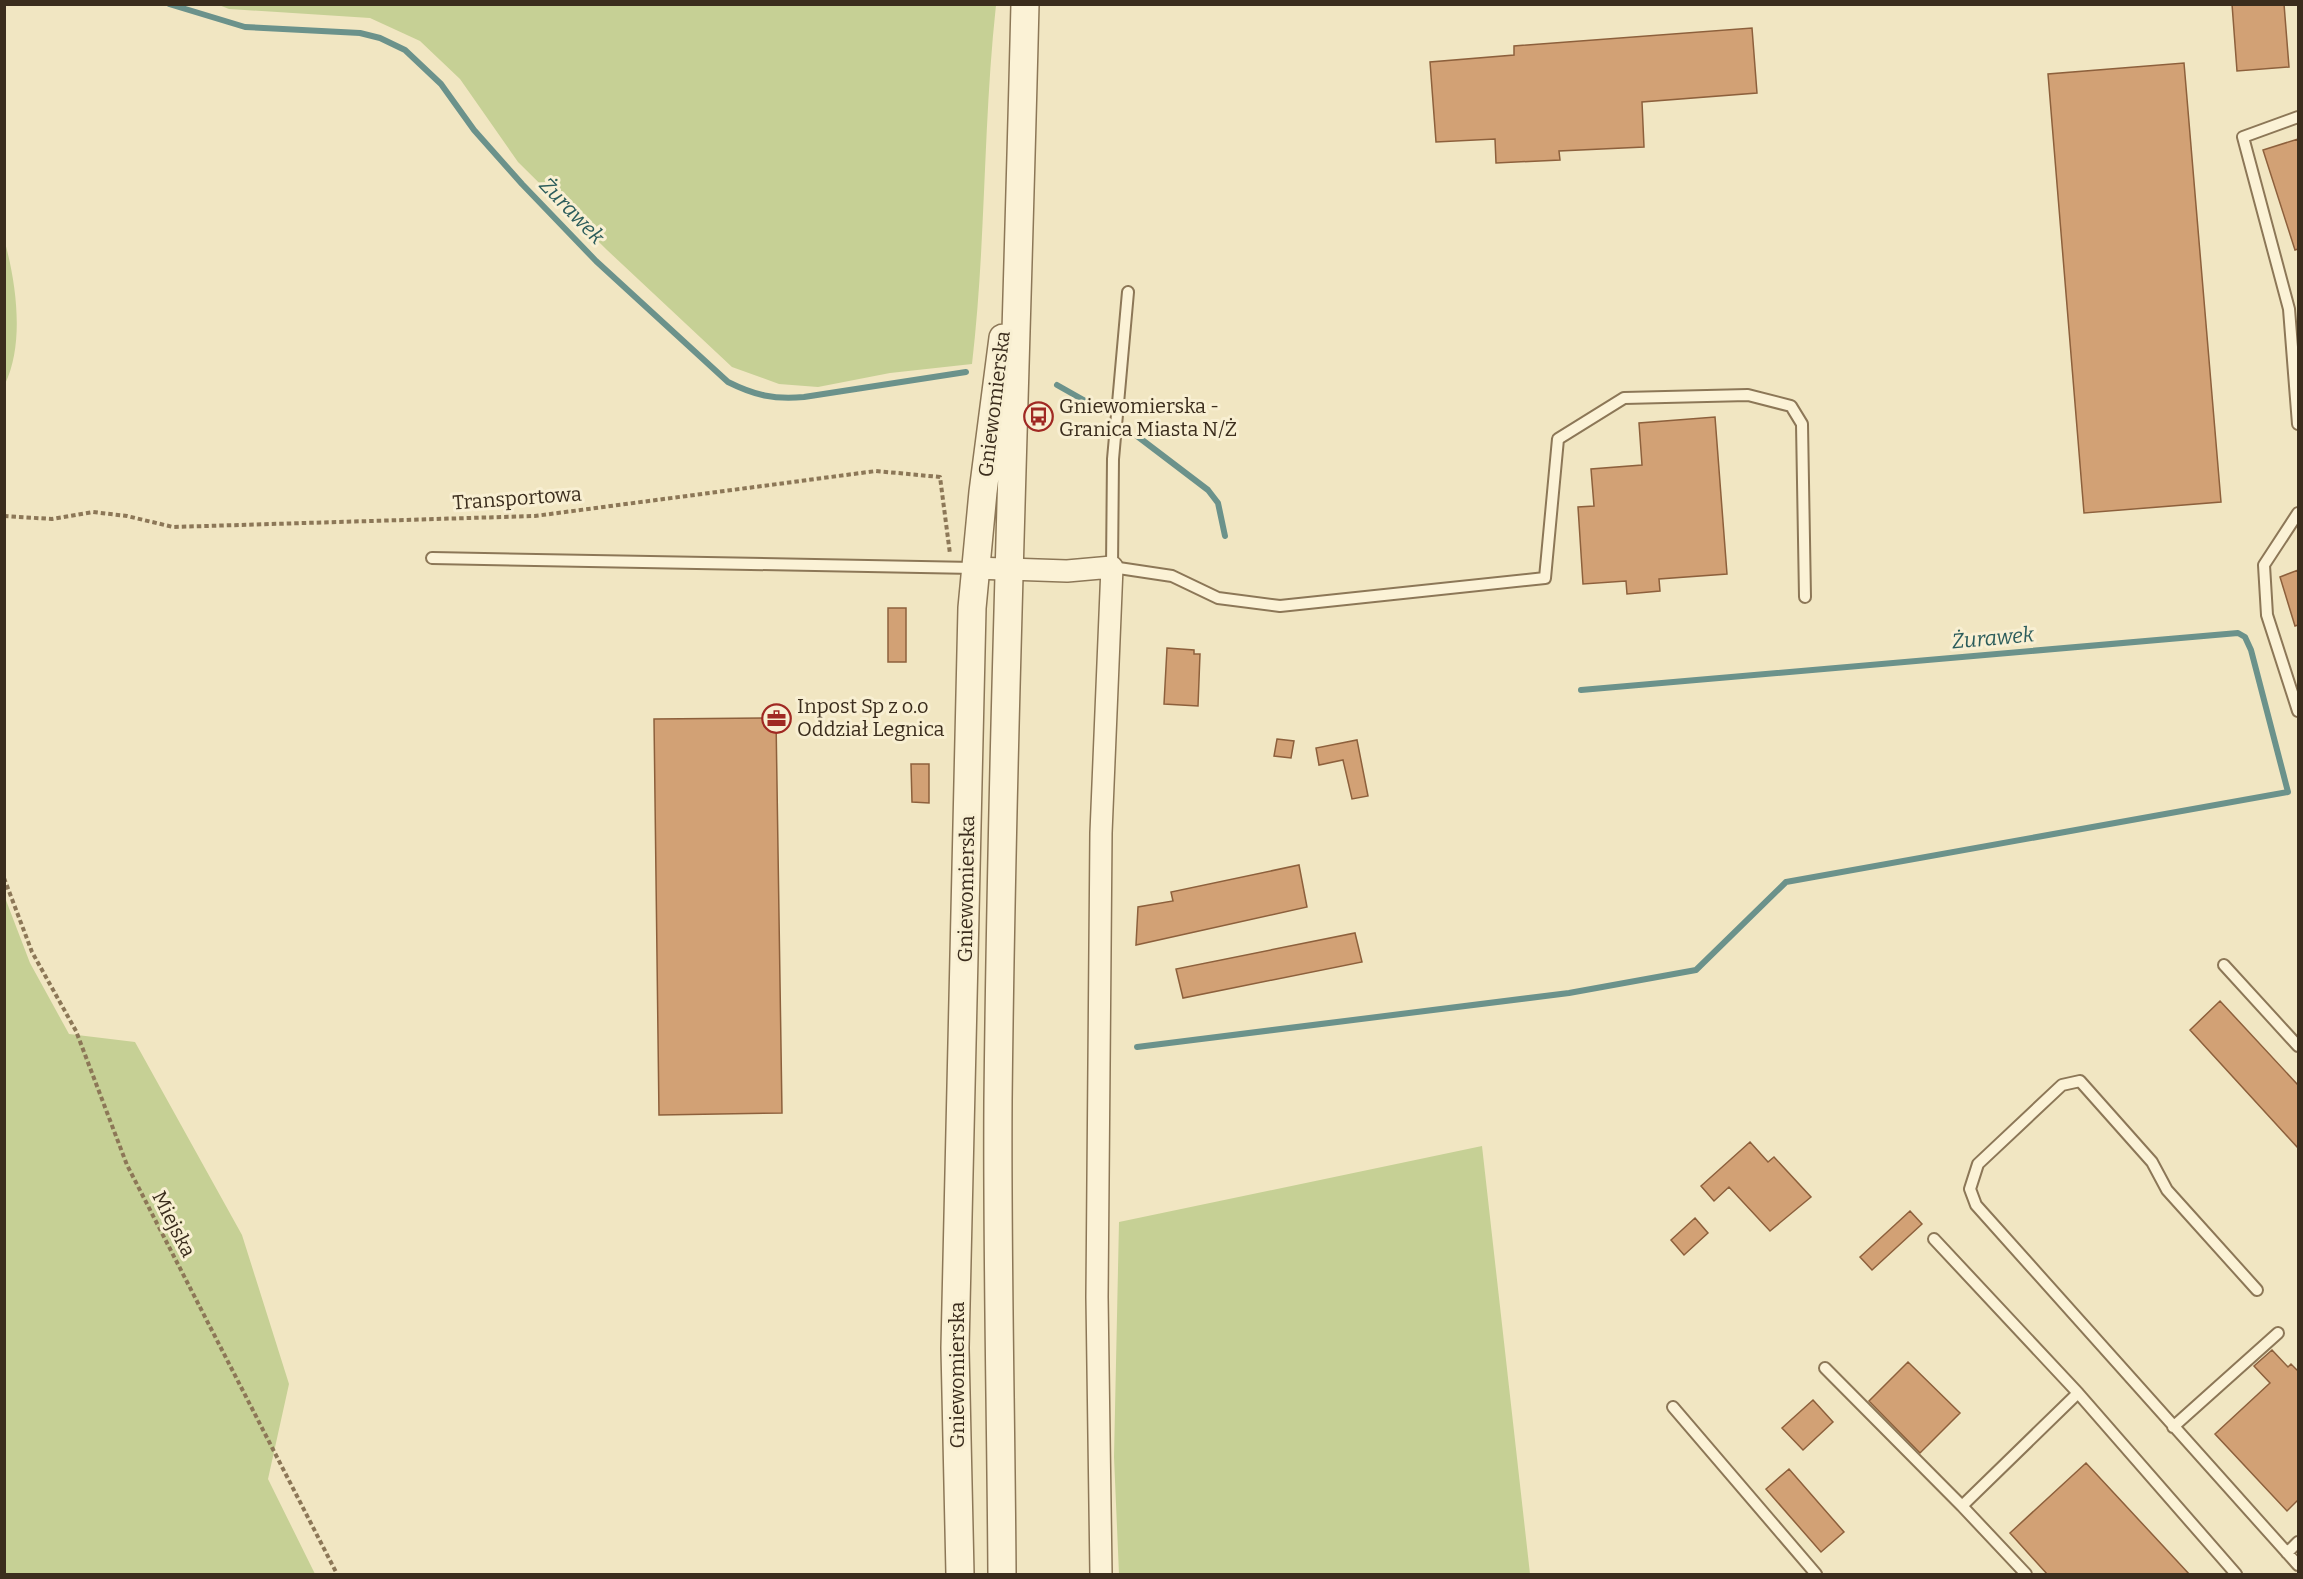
<svg xmlns="http://www.w3.org/2000/svg" width="2303" height="1579" viewBox="0 0 2303 1579" font-family="Bitter,serif">
<style>
.green{fill:#c6d095}
.lines{fill:none;stroke-linecap:round;stroke-linejoin:round}
.stream{stroke:#6b928b;stroke-width:6}
.building{fill:#d2a175;stroke:#8d603c;stroke-width:1.5}
.service-casing{stroke:#8c7757;stroke-width:14}
.minor-casing{stroke:#8c7757;stroke-width:24}
.tertiary-casing{stroke:#8c7757;stroke-width:30}
.path{stroke:#8c7757;stroke-width:4;stroke-dasharray:4.5 3;stroke-linecap:butt}
.service{stroke:#fbf2d6;stroke-width:10}
.minor{stroke:#fbf2d6;stroke-width:21}
.tertiary{stroke:#fbf2d6;stroke-width:27}
.labels{text-anchor:middle;stroke-width:6;stroke-linejoin:round;paint-order:stroke}
.street-label{font-size:20px;fill:#3b2d1d;stroke:#f8efd2}
.poi-label{font-size:20px;fill:#3b2d1d;stroke:#f8efd2;text-anchor:start}
.water-label{font-size:21px;font-style:italic;fill:#2b5c5b;stroke:#f8efd2}
</style>
<rect width="100%" height="100%" fill="#f1e6c2"/>
<path class="green" d="M219,5H996C983,124 986,245 972,364L890,373L818,387L779,384L732,367L607,250L518,162L460,79L420,41L370,18L229,9Z
M4,239C16,281 25,343 5,384Z
M4,895L30,963L69,1034L135,1042L242,1235L289,1384L268,1479L315,1574H5Z
M1482,1146L1530,1574H1119L1114,1457L1119,1222Z"/>
<g class="lines">
<path class="stream" d="M169,4L245,27L360,33L380,38L405,50L441,84L474,130L522,184L596,261L728,382C754,395 774,400 804,397L966,372
M1057,385L1103,411
M1137,436L1208,490L1218,503L1225,536
M1137,1047L1569,993L1696,970L1786,882L2288,792L2251,650L2245,637L2238,633L1581,690"/>
</g>
<path class="building" d="M2232,4H2284L2289,67L2237,71Z
M1752,28L1757,93L1642,102L1644,147L1559,151L1560,160L1496,163L1495,139L1436,142L1430,62L1514,55V46Z
M2184,63L2221,502L2084,513L2048,74Z
M2298,139V249L2295,250L2263,150Z
M1715,417L1727,574L1659,579L1660,591L1627,594L1626,581L1583,584L1578,507L1594,506L1591,469L1642,465L1639,423Z
M2298,570V625L2295,626L2280,577Z
M888,608H906V662H888Z
M1167,648L1194,650V654H1200L1198,706L1164,704Z
M776,718L782,1113L659,1115L654,719Z
M1277,739L1294,741L1291,758L1274,756Z
M1357,740L1368,796L1352,799L1343,760L1319,765L1316,748Z
M911,764H929V803L912,802Z
M1299,865L1307,907L1136,945L1138,907L1173,901L1171,892Z
M1355,933L1362,962L1183,998L1176,969Z
M2220,1001L2298,1085V1148L2190,1030Z
M1750,1142L1768,1162L1774,1157L1811,1197L1770,1231L1729,1187L1714,1201L1701,1186Z
M1910,1211L1922,1224L1872,1270L1860,1257Z
M1695,1218L1708,1233L1684,1255L1671,1240Z
M2272,1350L2288,1367L2291,1364L2298,1371V1500L2287,1511L2215,1434L2270,1383L2254,1366Z
M1908,1362L1960,1413L1920,1453L1869,1401Z
M1813,1400L1833,1422L1803,1450L1782,1428Z
M2086,1463L2190,1575H2048L2010,1533Z
M1789,1469L1844,1532L1821,1552L1766,1489Z"/>
<g class="lines">
<defs>
<path id="service" d="M2298,117L2243,137L2289,309L2298,424
M1128,292L1113,459L1112,567L1172,576L1218,598L1280,606L1545,578L1558,439L1624,398L1748,395L1791,406L1802,424L1805,597
M2298,513L2264,565L2267,615L2298,711
M432,558L974,568
M2224,965L2298,1046
M1934,1239L2078,1393L2236,1574
M2257,1290L2167,1190L2152,1162L2080,1081L2062,1085L1978,1164L1970,1189L1976,1205L2298,1565
M1825,1368L1962,1506
M1673,1407L1816,1574
M2173,1427L2278,1333
M2287,1553L2298,1542
M2026,1574L1962,1506L2078,1393"/>
<path id="minor" d="M974,568L1067,571L1112,567L1101,833L1097,1297L1101,1574"/>
<path id="tertiary" d="M960,1574L955,1348L972,608L983,492L1003,338
M1002,1574C1001,1417 997,1259 998,1101C1002,735 1016,370 1025,4"/>
</defs>
<use href="#service" class="service-casing"/>
<use href="#minor" class="minor-casing"/>
<use href="#tertiary" class="tertiary-casing"/>
<path class="path" d="M4,516L52,519L93,512L127,516L173,527L535,516L876,471L940,477L950,554
M4,878L32,952L76,1031L127,1165L337,1574"/>
<use href="#service" class="service"/>
<use href="#minor" class="minor"/>
<use href="#tertiary" class="tertiary"/>
</g>
<defs>
<symbol id="bus-ring" viewBox="-11 -11 22 22"><circle r="9.5" fill="#f8efd2" stroke="#a02923" stroke-width="1.5"/><path d="M-5-6H5V4H4V6H2V4H-2V6H-4V4H-5ZM-3.5-4V0h7V-4ZM-3.5 1.2v1.5H-2V1.2ZM2 1.2v1.5H3.5V1.2Z" fill="#a02923"/></symbol>
<symbol id="office-ring" viewBox="-11 -11 22 22"><circle r="9.5" fill="#f8efd2" stroke="#a02923" stroke-width="1.5"/><path d="M-6-3h4V-5.5h4V-3h4V5H-6ZM-1-4.5V-3h2v-1.5ZM-6 0V1H6V0Z" fill="#a02923"/></symbol>
</defs>
<g fill-rule="evenodd">
<use href="#bus-ring" x="1022" y="400" width="33" height="33"/>
<use href="#office-ring" x="760" y="702" width="33" height="33"/>
</g>
<g class="labels">
<g class="street-label">
<text transform="translate(994 404) rotate(-83)" y="7">Gniewomierska</text>
<text transform="translate(517 498) rotate(-4)" y="7">Transportowa</text>
<text transform="translate(966 889) rotate(-89)" y="7">Gniewomierska</text>
<text transform="translate(174 1224) rotate(63)" y="7">Miejska</text>
<text transform="translate(957 1375) rotate(-90)" y="7">Gniewomierska</text>
</g>
<g class="poi-label">
<text x="1059" y="413">Gniewomierska -<tspan x="1059" dy="23">Granica Miasta N/Ż</tspan></text>
<text x="797" y="713">Inpost Sp z o.o<tspan x="797" dy="23">Oddział Legnica</tspan></text>
</g>
<g class="water-label">
<text transform="translate(572 211) rotate(46)" y="7">Żurawek</text>
<text transform="translate(1993 638) rotate(-5)" y="7">Żurawek</text>
</g>
</g>
<rect width="2303" height="1579" fill="none" stroke="#3b2d1d" stroke-width="12"/>
</svg>
